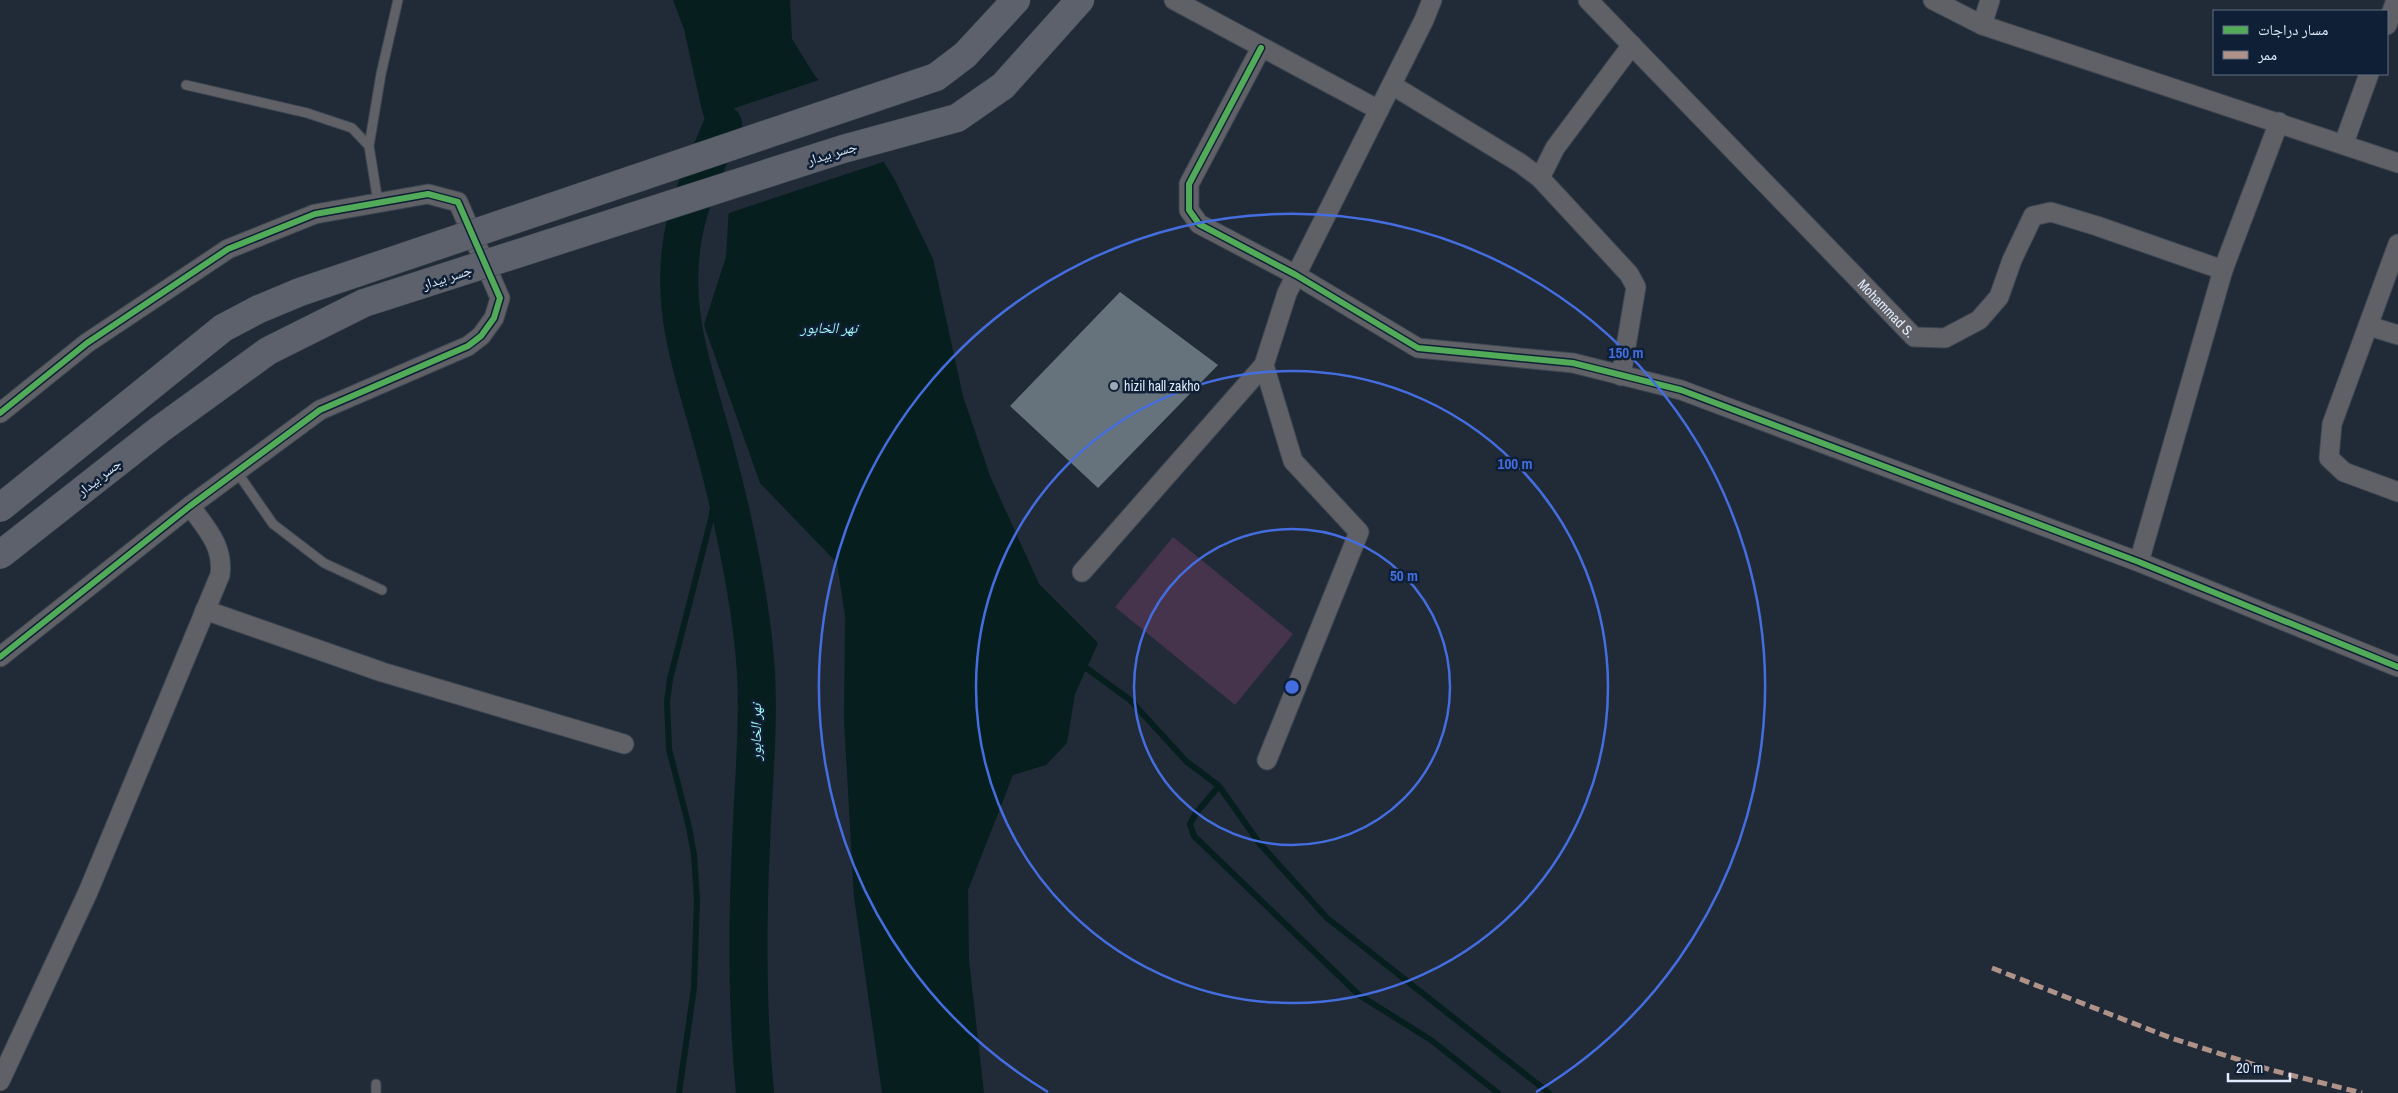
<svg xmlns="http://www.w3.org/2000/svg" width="2398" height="1093" viewBox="0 0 2398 1093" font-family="'Archivo Narrow','Noto Naskh Arabic',sans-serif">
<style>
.green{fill:#46344d}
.water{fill:#061e1e}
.pier{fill:#212a37}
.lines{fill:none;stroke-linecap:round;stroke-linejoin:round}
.stream{stroke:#061e1e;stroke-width:6}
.river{stroke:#061e1e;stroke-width:38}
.building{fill:#67737c}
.service-casing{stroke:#3d4651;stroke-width:11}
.minor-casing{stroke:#3d4651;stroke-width:21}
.primary-casing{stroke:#3d4651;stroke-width:29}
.service{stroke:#606067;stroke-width:9}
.minor{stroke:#606067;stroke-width:19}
.primary{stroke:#5d616b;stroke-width:28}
.primary-bridge-casing{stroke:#3d4651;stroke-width:29;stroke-linecap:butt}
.primary-bridge{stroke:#5d616b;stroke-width:28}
.quiet{stroke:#af9288;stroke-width:5;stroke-dasharray:10 5;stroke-linecap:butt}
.cycleway-casing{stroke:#0f1f35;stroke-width:9}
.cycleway{stroke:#51ab58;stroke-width:6}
.ring{fill:none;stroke:#446edf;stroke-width:2.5}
.poi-dot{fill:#9da8b6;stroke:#0f1f35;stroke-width:2}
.labels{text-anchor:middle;stroke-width:5;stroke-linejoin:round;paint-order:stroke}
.street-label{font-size:14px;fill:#e0ecfb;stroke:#0f1f35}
.poi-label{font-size:14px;fill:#e0ecfb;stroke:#0f1f35;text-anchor:start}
.water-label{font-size:15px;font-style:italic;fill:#9ef5f1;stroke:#0f1f35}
.centre{fill:#446edf;stroke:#0f1f35;stroke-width:2.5}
.ring-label{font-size:15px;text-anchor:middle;font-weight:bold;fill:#446edf;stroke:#0f1f35;stroke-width:5;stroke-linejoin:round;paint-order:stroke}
</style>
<rect width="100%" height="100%" fill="#212a37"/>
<path class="green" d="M1173,537L1293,634L1235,705L1115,607Z"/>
<path class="water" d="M673,0H790L792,39L815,76L859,121L896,182L933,259L963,396L990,476L1039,584L1098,643L1075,694L1067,743L1046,765L1013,775L968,890L969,960L984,1093H882L854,897L844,721L845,616L837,563L760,483L704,325L726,257L729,207L701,106L684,29Z"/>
<path class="pier" d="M822,79L861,119L886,161L726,214L727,207L702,119Z"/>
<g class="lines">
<path class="stream" d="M1081,664L1130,700L1186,761L1219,786L1260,844L1327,918L1549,1093
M1219,786L1196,813L1190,824L1194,836L1359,995L1431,1040L1498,1093
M679,1093L694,988L697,899L694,855L689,827L669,749L667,702L670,679L711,519L720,468"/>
<path class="river" d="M723,124C706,166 686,204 681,250C672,323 698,384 716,453C735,525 751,598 756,672C759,731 753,787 751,845C747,928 747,1011 755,1093"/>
</g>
<path class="building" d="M1120,292L1218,365L1098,488L1010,406Z"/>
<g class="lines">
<defs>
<path id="service" d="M186,85L307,113L352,128L369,146
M378,202L369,146L381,74L398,0
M237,472L273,524L324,563L382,590
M376,1093V1084"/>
<g id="minor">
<path d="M1174,0L1379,110"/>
<path id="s1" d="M1588,0L1914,337L1945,338L1979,320L1999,297L2012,260L2033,216L2051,212L2097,226L2223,270"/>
<path d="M1933,0L1982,25"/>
<path d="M1990,0L1982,25L2398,163"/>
<path d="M2387,25L2396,0"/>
<path d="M1261,48L1189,184V210L1199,224L1296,275L1418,348L1573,363L1681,390L2139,562L2398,667"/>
<path d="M1392,85L1520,163L1540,178L1555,148L1632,45"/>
<path d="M2344,143L2369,74"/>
<path d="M1540,178L1629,274L1636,287L1621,376"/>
<path d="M2398,244L2332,424L2329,458L2344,472L2398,492"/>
<path d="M2369,326L2398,335"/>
<path d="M0,413L87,343L228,249L315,214L428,194L458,202L500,298L494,318L481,336L468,346L320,410L190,506L0,657"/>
<path d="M2139,562L2223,270L2279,122"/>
<path d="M1082,572L1264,365"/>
<path d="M205,610L382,672L624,744"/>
<path d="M1267,760L1359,532L1293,461L1264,365L1287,293L1424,20L1432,0"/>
<path d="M0,1081L88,892L220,575C224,546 206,528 190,506"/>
</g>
<path id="primary" d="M965,55L1016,0
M1003,86L1080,0"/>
</defs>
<use href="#service" class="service-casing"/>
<use href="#minor" class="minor-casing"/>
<use href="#primary" class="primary-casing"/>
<use href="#service" class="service"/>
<use href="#minor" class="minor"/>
<use href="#primary" class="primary"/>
<defs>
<path id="primary-bridge" d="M0,508L223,328L259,309L300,292L936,77L965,55
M0,555L159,430L268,351L364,303L843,149L957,118L1003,86"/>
</defs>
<use href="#primary-bridge" class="primary-bridge-casing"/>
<use href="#primary-bridge" class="primary-bridge"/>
<path class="quiet" d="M1992,968L2171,1038L2271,1070L2362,1093"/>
<defs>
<path id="cycleway" d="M1261,48L1189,184V210L1199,224L1296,275L1418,348L1573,363L1681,390L2139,562L2398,667
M0,413L87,343L228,249L315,214L428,194L458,202L500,298L494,318L481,336L468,346L320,410L190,506L0,657"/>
</defs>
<use href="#cycleway" class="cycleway-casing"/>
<use href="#cycleway" class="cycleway"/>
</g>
<g class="ring">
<circle cx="1292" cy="687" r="158"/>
<circle cx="1292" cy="687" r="316"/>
<path d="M1048 1092A473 473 0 1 1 1536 1092"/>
</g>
<circle class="poi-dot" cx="1114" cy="386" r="5"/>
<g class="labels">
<g class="street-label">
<text transform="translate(832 153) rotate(-17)" y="5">جسر بيدار</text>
<text transform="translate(447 277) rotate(-18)" y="5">جسر بيدار</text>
<text dy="5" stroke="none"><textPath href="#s1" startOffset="429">Mohammad S.</textPath></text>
<text transform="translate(99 477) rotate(-38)" y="5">جسر بيدار</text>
</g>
<g class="poi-label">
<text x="1124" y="391">hizil hall zakho</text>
</g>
<g class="water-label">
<text x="829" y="333">نهر الخابور</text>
<text transform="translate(756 732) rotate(-90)" y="5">نهر الخابور</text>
</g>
</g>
<circle cx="1292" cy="687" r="8" class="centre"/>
<g class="ring-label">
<text x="1626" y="358">150 m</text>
<text x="1515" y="469">100 m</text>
<text x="1404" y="581">50 m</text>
</g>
<rect x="2213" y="10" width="175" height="65" fill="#0f1f35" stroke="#637184"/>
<rect x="2223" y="26" width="25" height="8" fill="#51ab58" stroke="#637184"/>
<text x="2258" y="35" font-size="15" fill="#e0ecfb">مسار دراجات</text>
<rect x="2223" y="51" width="25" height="8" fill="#af9288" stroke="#637184"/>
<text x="2258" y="60" font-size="15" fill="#e0ecfb">ممر</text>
<path d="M2228 1073v8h62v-8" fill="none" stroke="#e0ecfb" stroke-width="2.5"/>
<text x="2236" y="1073" font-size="15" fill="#e0ecfb" stroke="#0f1f35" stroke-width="4" paint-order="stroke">20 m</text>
</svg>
